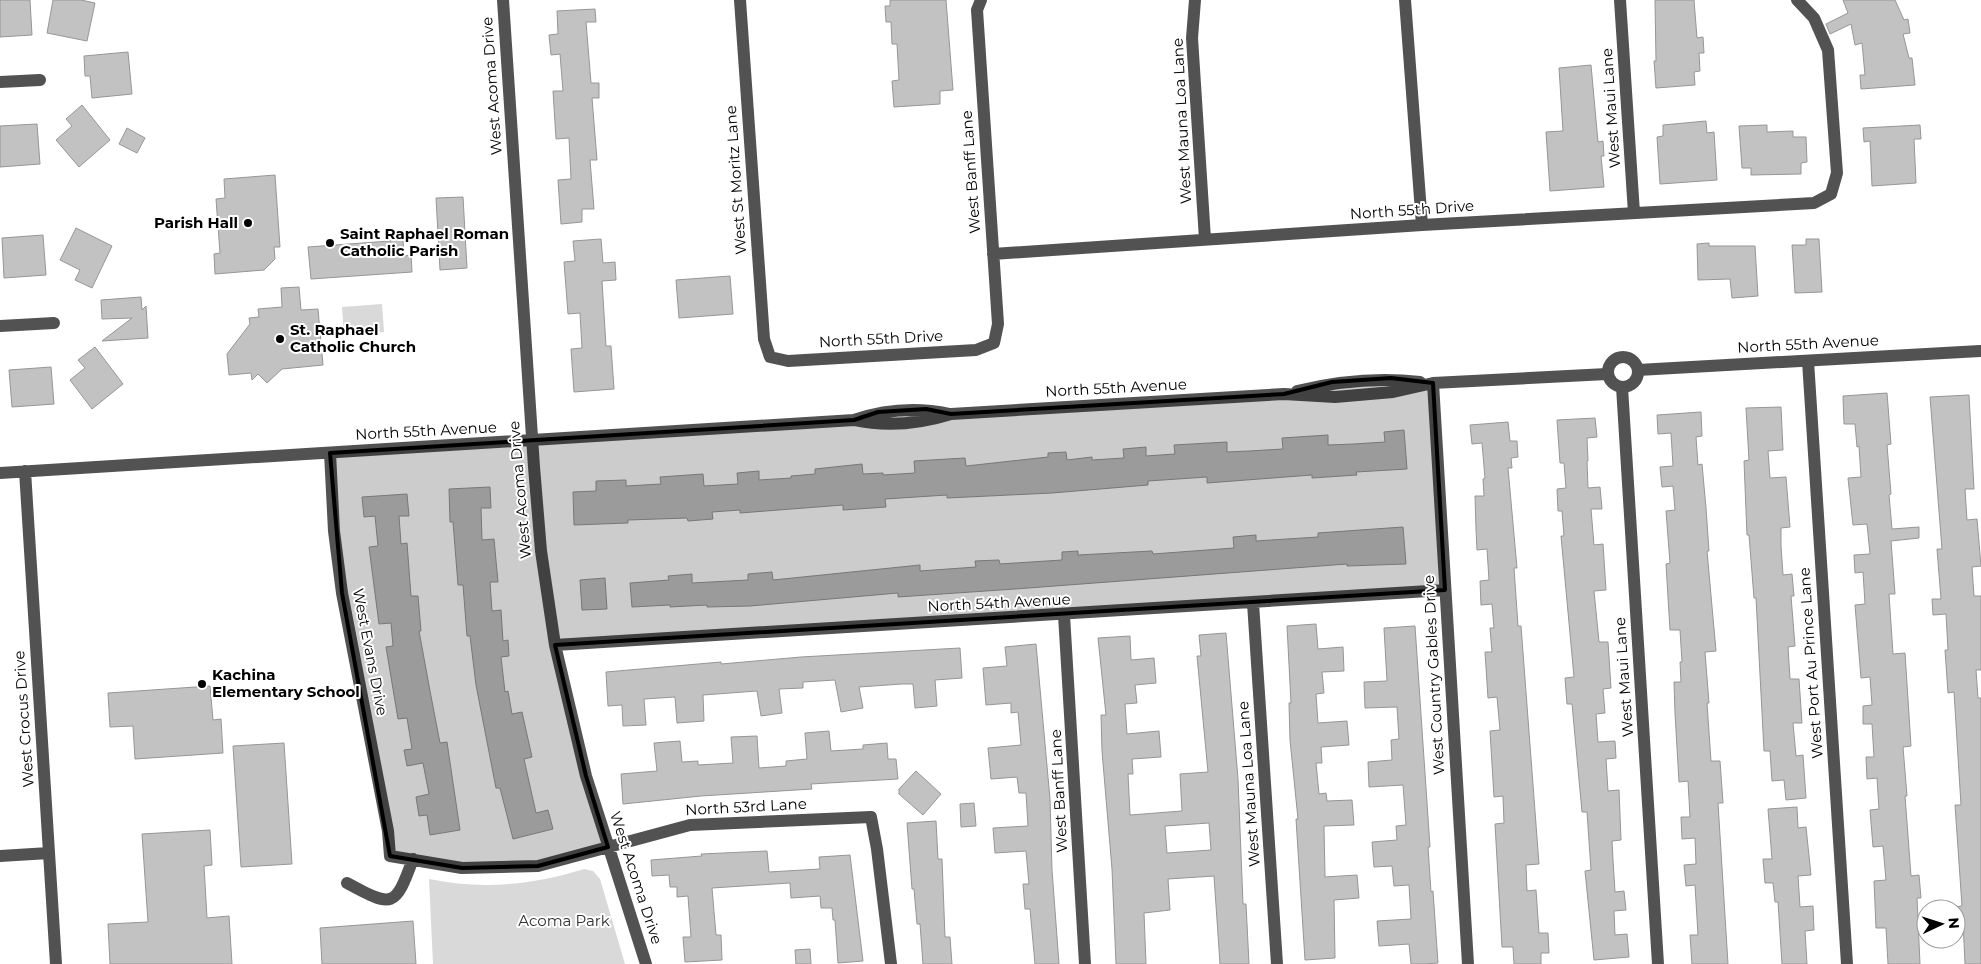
<svg xmlns="http://www.w3.org/2000/svg" width="1981" height="964" viewBox="0 0 1981 964" font-family="Montserrat,sans-serif">
<style>
.green{fill:#d9d9d9}
.building{fill:#c2c2c2;stroke:#969696;fill-rule:evenodd}
.lines{fill:none;stroke-linecap:round;stroke-linejoin:round}
.minor{stroke:#525252;stroke-width:12}
.marked{fill:#000;fill-opacity:0.2;stroke:#000;stroke-width:4;stroke-linejoin:round}
.poi-dot{fill:#000;stroke:#fff;stroke-width:2}
.labels{text-anchor:middle;stroke-width:4;stroke-linejoin:round;paint-order:stroke}
.street-label{font-size:15px;fill:#000;stroke:#fff}
.poi-label{font-size:15px;font-weight:bold;fill:#000;stroke:#fff;text-anchor:start}
.park-label{font-size:15px;fill:#303030;stroke:#fff}
</style>
<rect width="100%" height="100%" fill="#fff"/>
<path class="green" d="M382,304L384,332L344,335L342,307Z
M584,869L593,871L600,879L625,964H433L429,879C482,890 533,885 584,869Z"/>
<path class="building" d="M0,0H30L32,35L0,37Z
M53,0H81L95,3L87,41L47,33Z
M890,0H946L953,90L940,91V104L894,107L892,81L899,80L897,44H892L891,22H886L885,6H890Z
M1655,0H1694L1697,38L1703,37L1704,53H1699L1700,71L1694,72L1695,85L1656,88L1654,61H1656Z
M1843,0H1895L1904,20L1908,19L1910,33L1903,34L1909,58H1912L1915,85L1861,89L1860,75H1865L1862,43L1855,45L1851,24L1830,34L1826,24L1848,13Z
M595,9L596,22H586L591,83H599V98H592L597,160H590L594,209H582V222L561,224L558,180L571,179L569,138L556,139L553,91H563L560,54L551,55L549,35L558,34L557,11Z
M128,52L132,94L92,98L90,76H85L84,56Z
M1591,65L1598,142L1603,141L1604,156H1601L1604,187L1550,191L1546,132L1563,131L1559,68Z
M82,105L110,140L79,167L56,140L72,126L66,119Z
M1706,121L1707,133L1714,132L1717,180L1660,184L1657,137L1663,136V125Z
M37,124L40,164L0,167V126Z
M1767,125V132L1793,131V137H1806L1807,162L1801,163V174L1751,175V168H1742L1739,126Z
M1920,125L1921,139H1914L1916,183L1872,186L1870,141L1864,142L1863,128Z
M127,128L145,138L137,153L119,144Z
M275,175L280,247H274L275,259L264,270L215,274L214,254L220,253L216,199L225,198L224,179Z
M463,197L467,268L440,270L436,198Z
M76,228L112,246L92,288L75,280L80,270L60,260Z
M43,235L46,275L4,278L2,238Z
M601,239L603,263L615,262L616,280L602,281L606,346H611L614,389L574,392L571,349L582,348L580,313L568,314L564,262L575,261L573,241Z
M1806,239H1819L1822,292L1795,293L1792,245H1806Z
M403,240L404,256L411,255L412,272L311,279L308,247Z
M1709,243V246H1755L1758,296L1732,298L1730,279L1698,280L1697,244Z
M730,276L733,314L679,318L676,280Z
M299,287L301,310L318,309L323,365L282,369L267,383L258,374L252,380L251,373L229,375L227,354L250,324L249,318L259,317L258,309L282,307L281,288Z
M141,297L142,310L146,306L148,338L102,341L132,318L102,319L101,300Z
M95,347L123,384L92,409L70,380L85,368L78,360Z
M51,367L54,404L12,407L9,370Z
M1887,393L1891,444L1887,445L1891,494L1889,495L1892,529L1919,527V538L1891,541L1895,594H1889L1893,654L1905,653L1911,746L1903,747L1907,796H1905L1911,876L1919,875L1921,898H1917L1920,964H1888L1886,928H1876L1874,881L1886,880L1883,846L1873,847L1870,810L1879,809L1877,778L1867,779L1866,757H1874L1872,724H1863V706L1872,705L1870,677L1861,678L1855,605L1865,604L1863,572L1855,573L1854,555L1870,554L1867,524L1853,525L1848,478L1861,477L1859,446L1857,447L1855,424H1844L1843,396Z
M1969,395L1974,489H1965L1967,520L1977,519L1981,566L1972,567L1974,596H1981V670H1976L1978,698H1981V964H1965L1963,921H1956V907L1962,906L1955,805H1961L1954,692L1948,693L1945,650H1948L1946,614L1933,615L1932,599H1941L1937,549H1942L1930,397Z
M1781,407L1783,450L1768,451L1770,478L1786,477L1790,527L1781,528V546L1783,575L1792,574L1794,596H1791L1795,646L1788,647L1790,679H1799L1802,723H1793L1796,756L1803,755L1806,798L1786,800L1784,780L1772,781L1770,751H1764L1756,598H1754L1749,535H1747L1744,461L1749,460L1746,408Z
M1701,412L1702,436L1696,437L1698,465L1702,464L1706,508L1709,551H1707L1716,651L1705,652L1709,703H1707L1711,761H1720L1723,803H1718L1728,964H1692L1690,935H1698L1695,885L1686,886L1684,865L1696,864L1695,838L1682,839L1681,817H1690L1688,781L1679,782L1675,713L1674,682H1681L1680,662H1682L1680,630H1670L1666,564L1670,563L1666,511L1675,510L1673,486L1662,487L1660,467L1673,466L1671,433L1658,434L1657,415Z
M1595,418L1597,437L1587,438L1588,461H1587L1588,488L1600,487L1602,509H1591L1594,545L1603,544L1606,590L1594,591L1599,642H1608L1611,688L1603,689L1605,713L1596,714L1598,742L1615,741L1616,758L1606,759L1608,791L1619,790L1621,840L1612,841L1613,860L1615,892L1624,891L1626,910L1614,911L1615,935L1627,934L1629,957L1594,960L1585,871L1591,870L1587,812H1582L1572,704H1567L1565,678L1574,677L1561,536H1564L1562,511H1558L1557,489L1566,488L1564,463H1560L1557,420Z
M1508,422L1510,441H1517L1518,457L1511,458L1512,468H1508L1517,568H1514L1518,626H1521L1539,864L1526,865L1527,891L1536,890L1539,933H1548L1549,953H1541V964H1514L1513,947H1502L1495,824L1504,823L1503,796L1494,797L1490,731L1500,730L1497,697L1488,698L1485,652H1492L1490,628H1494L1492,604L1481,605L1480,581L1489,580L1487,549L1477,550L1476,529L1475,496H1484L1483,479L1485,478L1482,443L1472,444L1470,425Z
M1404,430L1407,469L1356,472L1357,475L1312,478V475L1207,483V477L1148,481V485L1052,493L947,498V495L885,499L886,507L843,510V505L740,513V510L712,512L713,519L688,521L687,518L628,520V523L574,525L573,492L596,491V481L626,480V486L661,484L660,477L703,474L704,486L738,484L737,473L759,471V480L791,478V476L815,474V469L862,464L863,474L883,473V475L915,473L914,461L965,458L966,466L1048,457V453L1066,452L1067,460L1092,457V460L1124,458L1123,449L1146,447V456L1175,454L1174,445L1227,442V452L1249,451L1283,449L1282,438L1328,435V445L1354,444L1385,442L1384,432Z
M490,487L491,508H481L482,540L494,539L498,582H490L492,611L501,610L503,641L508,640L509,656L501,657L505,692L508,691L512,714L522,712L532,757L524,759L536,813L548,810L553,829L513,839L500,788H496L476,685L470,636H467L463,585H458L453,522H450L449,489Z
M407,494L409,516H399L401,544L407,543L411,596H418L421,631H419L430,691L440,743L447,742L460,830L430,835L427,815L419,816L416,797L429,794L423,763L407,766L404,750L412,749L407,718L398,719L386,647L393,646L391,623L379,624L369,547L378,546L375,516L364,517L362,497Z
M1403,527L1406,564L1347,566V564L1015,589L898,597V593L750,606L707,607V605L670,607V605L632,607L630,583L669,580L668,576L692,574V583L748,580V574L772,572L773,580L920,565V571L976,567L975,561L999,560L1000,564L1062,560V552L1078,551V555L1152,551L1153,554L1234,548L1233,537L1256,535V541L1318,537V533Z
M605,578L607,609L582,610L580,580Z
M1316,624L1318,649L1343,647L1344,671L1322,672L1324,693L1316,694L1318,723L1347,721L1349,745L1321,747L1322,763H1316L1319,794L1326,793L1327,801L1352,800L1354,825L1324,826L1325,877L1357,875L1359,898L1334,900L1335,958L1305,960L1296,819H1298L1290,740L1289,703H1291L1287,626Z
M1415,626L1430,847H1428L1431,892L1433,891L1438,963L1426,964H1411L1409,944L1379,946L1377,921L1411,919L1409,885L1394,886L1392,866L1374,867L1372,842L1397,840L1396,826L1406,825L1403,785L1369,787L1368,762L1392,760L1391,740L1399,739L1397,707L1365,708L1364,682L1387,681L1384,628Z
M1226,633L1238,779L1243,904H1246L1249,964H1220L1214,876L1168,879L1170,910L1144,913L1146,964H1116L1112,869L1102,751L1101,715H1106L1098,638L1130,636L1131,660L1154,658L1156,683L1135,685L1137,703L1125,704L1127,734L1159,731L1161,757L1132,759L1133,774H1128L1130,815L1182,811L1180,774L1208,772L1197,656H1201L1199,635ZM1209,823L1211,850L1167,853L1165,826Z
M1036,644L1050,799L1052,870L1059,964H1035L1030,909H1025L1023,884H1029L1026,851L995,853L993,828L1028,826L1026,793H1019L1017,777L991,779L988,748L1021,745L1018,712L1011,713V703L986,705L983,668L1007,666L1005,647Z
M960,648L962,678L935,680L937,706L915,708L913,684H902L859,687L863,708L841,712L835,680L803,682V688L779,689L782,713L761,716L757,691L703,695L704,721L677,723L675,697L644,699L646,725L623,726L622,705L608,706L606,672L721,662V664L801,657Z
M210,686L213,720L221,719L223,753L135,759L133,726L110,727L108,693Z
M829,731L831,751L863,749V745L887,743L888,759H896L898,779L811,784L812,789L701,796L623,804L621,774L657,771L654,743L680,741L682,762L698,761V765L733,763L731,737L757,736L759,768L786,766V761L807,759L805,733Z
M284,743L292,864L241,867L233,746Z
M916,771L941,794L923,815L899,794V789Z
M974,803L976,826L961,827L960,804Z
M1797,807L1798,828L1806,827L1811,875L1798,876L1800,907L1813,906L1814,930L1805,931L1807,964H1782L1778,902H1775L1773,883H1765L1763,859H1772L1768,809Z
M936,821L938,859H942L945,937H950L952,964H923L920,924H917L914,889H912L907,823Z
M210,830L212,865L204,866L207,918L229,916L232,964H110L108,924L148,922L142,834Z
M767,851L769,872L820,869L819,857L850,855L863,961L838,963L835,920H833L832,908H821L820,896L791,898L790,883L712,888L716,935H721L722,960L685,962L683,937H691L688,896L677,897V887H670L669,875L652,876L651,860L702,856L701,854Z
M413,921L416,964H322L320,928Z
M810,949L811,964H796L795,950Z"/>
<g class="lines">
<path class="minor" d="M503,0L534,467L541,551L555,645L586,776L646,964
M740,0L764,339L770,357L788,361L976,350L994,343L998,324L977,10L981,0
M1195,0L1192,38L1205,239
M1405,0L1422,225
M1620,0L1634,213
M0,82L40,80
M993,254L1422,225L1814,203L1831,194L1837,173L1828,50L1814,18L1797,0
M0,326L54,323
M1608 372a15 15 0 1 1 30 0a15 15 0 1 1-30 0Z
M1808,361L1847,964
M1638,370L1980,351
M1433,383L1468,964
M1622,387L1658,964
M1297,391C1338,381 1378,377 1420,382
M854,420C886,409 917,407 950,414
M330,453L334,531L342,593L388,831L390,856L462,868L538,866L690,825L871,817L877,849L891,964
M25,471L56,964
M0,473L854,420C887,427 919,424 951,414L1284,394L1335,397L1393,392L1433,383L1607,374
M1253,603L1277,964
M1064,615L1085,964
M555,645L1445,590
M0,856L49,853
M347,883C393,908 395,908 413,859"/>
</g>
<path class="marked" d="M1391,378L1433,383L1445,590L555,645L586,776L608,847L538,866L462,868L390,856L342,593L330,453L854,420L878,412L926,409L951,414L1284,394L1332,382Z"/>
<g class="poi-dot">
<circle cx="248" cy="223" r="5"/>
<circle cx="330" cy="243" r="5"/>
<circle cx="280" cy="339" r="5"/>
<circle cx="202" cy="684" r="5"/>
</g>
<g class="labels">
<g class="street-label">
<text transform="translate(492 86) rotate(-94)" y="5">West Acoma Drive</text>
<text transform="translate(1611 108) rotate(-94)" y="5">West Maui Lane</text>
<text transform="translate(1182 121) rotate(-93)" y="5">West Mauna Loa Lane</text>
<text transform="translate(971 172) rotate(-94)" y="5">West Banff Lane</text>
<text transform="translate(736 180) rotate(-94)" y="5">West St Moritz Lane</text>
<text transform="translate(1412 210) rotate(-4)" y="5">North 55th Drive</text>
<text transform="translate(881 339) rotate(-3)" y="5">North 55th Drive</text>
<text transform="translate(1808 344) rotate(-3)" y="5">North 55th Avenue</text>
<text transform="translate(1116 388) rotate(-3)" y="5">North 55th Avenue</text>
<text transform="translate(426 431) rotate(-3)" y="5">North 55th Avenue</text>
<text transform="translate(520 490) rotate(-95)" y="5">West Acoma Drive</text>
<text transform="translate(999 603) rotate(-3)" y="5">North 54th Avenue</text>
<text transform="translate(370 652) rotate(79)" y="5">West Evans Drive</text>
<text transform="translate(1811 663) rotate(-94)" y="5">West Port Au Prince Lane</text>
<text transform="translate(1434 675) rotate(-93)" y="5">West Country Gables Drive</text>
<text transform="translate(1624 677) rotate(-94)" y="5">West Maui Lane</text>
<text transform="translate(24 719) rotate(-94)" y="5">West Crocus Drive</text>
<text transform="translate(1249 784) rotate(-94)" y="5">West Mauna Loa Lane</text>
<text transform="translate(1059 791) rotate(-93)" y="5">West Banff Lane</text>
<text transform="translate(746 807) rotate(-3)" y="5">North 53rd Lane</text>
<text transform="translate(636 878) rotate(72)" y="5">West Acoma Drive</text>
</g>
<g class="poi-label">
<text x="238" y="228" text-anchor="end">Parish Hall</text>
<text x="340" y="239">Saint Raphael Roman<tspan x="340" dy="17">Catholic Parish</tspan></text>
<text x="290" y="335">St. Raphael<tspan x="290" dy="17">Catholic Church</tspan></text>
<text x="212" y="680">Kachina<tspan x="212" dy="17">Elementary School</tspan></text>
</g>
<g class="park-label">
<text x="564" y="926">Acoma Park</text>
</g>
</g>
<g transform="translate(1941 924) rotate(86)"><circle r="24" fill="#ffffff" stroke="#999999"/>
<path d="M0-4L9 19L0 12L-9 19Z" fill="#000000"/>
<text y="-8" font-size="14" font-weight="bold" text-anchor="middle" fill="#000000">N</text>
</g>
</svg>
